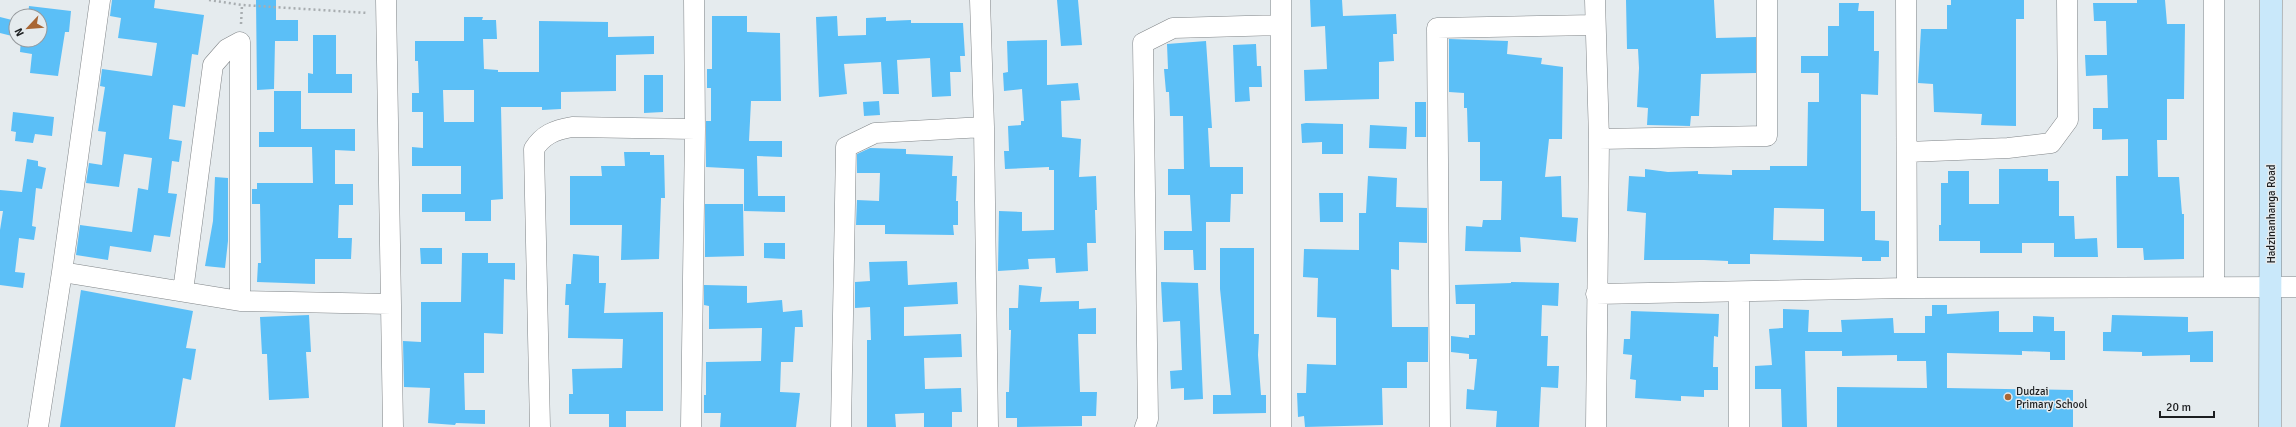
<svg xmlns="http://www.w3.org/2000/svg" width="2296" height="427" viewBox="0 0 2296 427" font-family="Signika,sans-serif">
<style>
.building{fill:#5bbff7;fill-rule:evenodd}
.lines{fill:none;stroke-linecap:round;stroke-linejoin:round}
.street-casing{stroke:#808588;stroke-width:21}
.secondary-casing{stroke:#808588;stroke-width:23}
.path{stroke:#a8adb0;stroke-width:2.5;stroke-dasharray:2 3;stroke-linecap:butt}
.street{stroke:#fff;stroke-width:20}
.secondary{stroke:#c9e8fa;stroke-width:22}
.poi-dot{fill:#a96634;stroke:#e5ebee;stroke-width:1.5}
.labels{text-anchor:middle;stroke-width:3;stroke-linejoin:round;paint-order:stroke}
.street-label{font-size:11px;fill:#1c1e20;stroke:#e5ebee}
.poi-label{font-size:11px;fill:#1c1e20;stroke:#e5ebee;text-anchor:start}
</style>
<rect width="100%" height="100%" fill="#e5ebee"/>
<path class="building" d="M112,0H155L154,8L204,15L198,55L192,54L185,107L173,105L169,139L182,141L179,162L172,161L168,193L177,194L170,237L154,235L151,252L110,246L108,260L76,255L80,225L132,232L138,188L148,190L152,158L124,154L119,187L86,183L89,163L102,165L106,132L98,131L105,87L100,86L102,69L152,76L157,43L118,38L121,18L110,16Z
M256,0H276V20H298V41H275L274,89L257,90Z
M1057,0H1078L1082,45L1061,46Z
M1310,0H1342L1343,16L1396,14L1397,34H1393L1394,61L1379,62V99L1305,101L1304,70L1327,69L1325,26L1311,27Z
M1626,0H1714L1716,38L1756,37V73L1701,74L1699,116H1691L1690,126L1647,125L1648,108L1637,107L1639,68L1638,49H1627Z
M1951,0H2024V19H2016V126L1981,125L1982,114L1934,112L1933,84L1918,83L1921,29H1947V5H1951Z
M2137,0H2165L2167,24H2185L2184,99H2167V140H2157L2158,177H2179L2182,214H2184V259L2144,260L2143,248H2117L2116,176H2128V139L2102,140V129H2093V108H2108L2107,75L2086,76L2085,55H2107L2106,21H2094L2093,3H2137Z
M1839,3H1859L1858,11H1874V51H1879L1878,95L1861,94V211H1875V240L1889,241V257H1881V261H1862V257L1750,254V264H1728V261L1704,260H1644L1646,213L1627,211L1629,176L1645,177V169L1668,172L1698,171V174L1732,175V170H1770V166H1807L1808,102H1819V73H1801V56H1828V26H1839ZM1774,208L1824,209V241L1773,240Z
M29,6L71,11L69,32H65L58,76L30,73L32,54L20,52L21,40H40V16H28Z
M712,16H747V32L780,33L781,101H751L749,141H782V157L757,156L758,196H785V212L744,211V169L706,167V121H711V88H707V69H712Z
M837,16L838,36L866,35V18L886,17V21L911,20V23H963L965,56H960L961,72H950L951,96L932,97L930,58L897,60L899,94H883L881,62L844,64L847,94L819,97L816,17Z
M0,17L16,21V37L0,33Z
M464,17H483L482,20H496L497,39H483L484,69L498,70V72H539V21L608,22V37L654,36V54L616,55V91L561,92V109L542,110V107H501L503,199L491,200V221H465V212H422V194H461V166H412V147L423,148V112H412V93H419L418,61H415V41H464ZM443,90H474V122H444Z
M313,35H336V74H352V93H308V73L313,74Z
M1449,39L1508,41L1507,54L1542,58L1541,64L1563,67L1562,139H1549L1545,177L1561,176L1562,217L1578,218L1576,242L1520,237L1521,252L1465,251L1466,226L1482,227L1483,220H1501L1502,181H1480V142H1468L1467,108H1464V93L1449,92Z
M1047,40V85L1078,83L1080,100L1061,101L1062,137L1081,139L1079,177L1096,176L1097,210H1095L1096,243H1087L1088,271L1056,273L1055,258L1028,259L1029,269L998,271L999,211L1022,212V231L1054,230V170H1049V167L1005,169L1004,151H1009L1008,126L1021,125V121H1024L1022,89L1004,91L1003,73L1008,72L1007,41Z
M1206,41L1212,128H1208L1210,167H1243V194H1231L1230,222H1206V270H1194L1193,250H1164V231H1192L1190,195H1168V169H1184L1183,116H1170L1169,92H1166L1164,69H1168L1167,44Z
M1256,44L1257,66H1261L1262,87H1249L1250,101L1235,102L1233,45Z
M644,75H663V112L644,113Z
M274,91H301V129H355V151L335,150V184H353V205H339L338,238H352L351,259H315V284L257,282L258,263H261L260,204H252V189H257V183H313L312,147H259V132H274Z
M879,101L880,115L864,116L863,102Z
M1415,102H1426V137H1415Z
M13,112L54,117L52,136L35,134L33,143L15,141L16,132L11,131Z
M1306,123L1343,124V154H1322V142L1302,143L1301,124Z
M1370,125L1407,127L1406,149L1369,148Z
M870,148L906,149V154L953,156L952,176H957L956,201H958V225H953L954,235L885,234V225H856L857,200L879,201L880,173H857V154Z
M624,152H650V155H664L665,198H661L659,259L621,260L622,225H570V176H602L601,166H625Z
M27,159L38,161V166L46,168L42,189L36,188L32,226L36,227L34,240L19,238L15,272L25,273L23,288L0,285V230L3,211H0V190L22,192Z
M1999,169H2048V181H2059V216H2074L2075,239L2097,238L2098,257H2054V243H2022V253H1980V241H1939V225H1941V183H1948V171H1969V204H1999Z
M1368,176L1397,178L1396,207L1427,208V243L1399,242V270L1391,269L1392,327H1428V362H1407V388H1382L1383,425L1305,427L1304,416L1298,417L1297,393H1306L1307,364L1336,365V318L1317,317L1318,278L1303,277L1304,249L1359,250V213H1366Z
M215,177L228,178V241L225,268L205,266L213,221Z
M1319,193H1343V222H1320Z
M705,204H743L744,256L705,257Z
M764,243H785V259L764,258Z
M420,248H442V264H421Z
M1220,248H1254V334H1259L1258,355L1261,395H1266V413L1213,414V395H1231L1220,289Z
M462,253H488V263H515V280L504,279L503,334L484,333V373H464L465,410H485V424L456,423L455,425L428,423L430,388L404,387L403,341L421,342V302H461Z
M573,254L599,256V283H606L604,313L663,312V411H626V427H609V414H569V394H573L572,369L622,368L623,339L568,338L569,305H565L566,284H571Z
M907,261L908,285L957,282L958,304L904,307V336L961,334L962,357L924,358L925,389L961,388L962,412H952V427H924V413L895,414L896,427H867V340H871L870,307L855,308V282L870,281L869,262Z
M1161,282L1198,283L1203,399L1184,400V388L1171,389L1170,371L1182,370L1180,321L1163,322Z
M1511,282L1559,283L1558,306L1542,305L1541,336H1548L1547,366H1559L1558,388L1541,387L1539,427H1496L1497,411L1466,409L1467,389L1474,390L1477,359H1469V354L1451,352V336L1469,338V335H1475V304H1456L1455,285L1511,283Z
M704,285L747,286V303L782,300L783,312L802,310L803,327H795L793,362H781L780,392L800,393L796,427H720L721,413H704V395H706V362L761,361L762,328L709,329V306L704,305Z
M1019,285L1042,287L1040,302L1079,301V309L1096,308V334H1078L1080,392H1097L1096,416H1082V426L1017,427V418H1006V392H1009L1011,330H1009V308H1018Z
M81,290L193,311L186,348L196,349L191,380L183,378L175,427H60Z
M1932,305H1947V314L1999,311V332H2033V316L2054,317V331H2065V360H2050V352L2022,351V355L1947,353V388L2073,390V427H1837V387L1927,388L1926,361H1897V355L1842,356V351H1805L1807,427H1782L1781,389H1755V366L1772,365L1769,329L1783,328V309L1809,310L1808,332H1842L1841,320L1893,318L1894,333H1925V316H1932Z
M1631,311L1719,314L1718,337L1714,336L1713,367H1718V390H1704V397L1681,396V401L1635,398L1636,380L1630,379L1632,355L1623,354L1624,339H1630Z
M309,315L311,352H306L309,398L269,400L267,354H262L260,317Z
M2112,315L2188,317V332L2213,331V362H2190V355L2142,356V352L2103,351V332H2111Z"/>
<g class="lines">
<defs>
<path id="street" d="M386,0L393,427
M980,0L984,127L988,427
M1281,0V427
M1595,0L1599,139L1596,427
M1906,0L1907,288
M1599,139L1767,136V0
M1907,152L2008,148L2051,143L2068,120L2067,0
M62,272L240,301L391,304
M2214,287V0
M183,291L213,65L227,49L240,42V301
M1739,292V427
M1596,294L1907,288L2296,287
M38,427L62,272L100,0
M540,427L534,149C543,135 554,130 572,127L695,129
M691,427L695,129L694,0
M841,427L846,147L875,133L984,127
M1145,427L1148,419L1143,43L1173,28L1280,25
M1440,427L1437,28L1595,25"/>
<path id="secondary" d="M2270,427L2271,0"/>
</defs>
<use href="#street" class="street-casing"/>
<use href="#secondary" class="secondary-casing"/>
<path class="path" d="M209,0L242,5L368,13
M241,24L242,5"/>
<use href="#street" class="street"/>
<use href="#secondary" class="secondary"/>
</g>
<circle class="poi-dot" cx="2008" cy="397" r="4"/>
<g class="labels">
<g class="street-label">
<text transform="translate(2271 214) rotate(-90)" y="4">Hadzinanhanga Road</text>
</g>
<g class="poi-label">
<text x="2016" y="395">Dudzai<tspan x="2016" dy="13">Primary School</tspan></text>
</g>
</g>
<g transform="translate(28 28) rotate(244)"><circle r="19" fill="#e5ebee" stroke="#95999c"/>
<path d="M0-3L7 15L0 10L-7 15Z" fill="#a96634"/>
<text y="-6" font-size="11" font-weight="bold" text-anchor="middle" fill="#1c1e20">N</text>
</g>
<path d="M2160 411v6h54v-6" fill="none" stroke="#1c1e20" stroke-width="2"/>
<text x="2166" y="411" font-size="12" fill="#1c1e20" stroke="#e5ebee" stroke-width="3" paint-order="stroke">20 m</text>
</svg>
